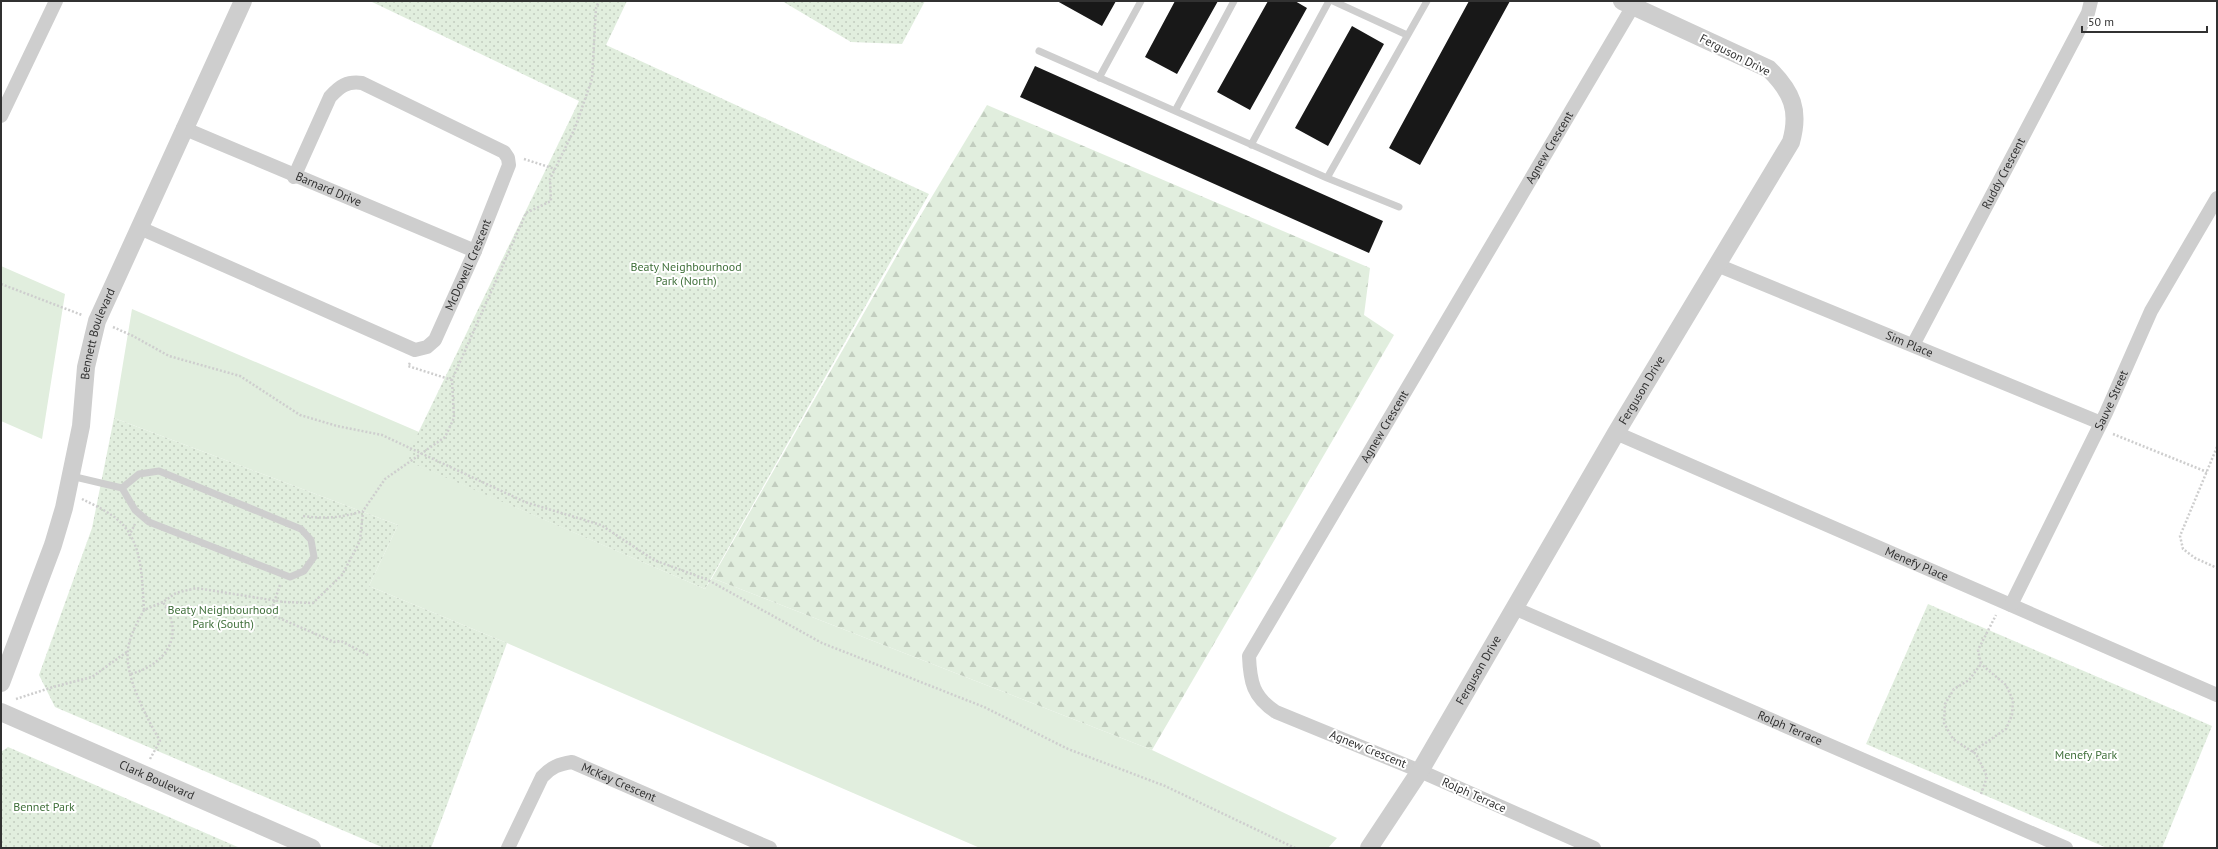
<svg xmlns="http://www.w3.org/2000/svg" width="2218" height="849" viewBox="0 0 2218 849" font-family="'PT Sans',sans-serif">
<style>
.green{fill:#e1eede}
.forest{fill:url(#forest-firs)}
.park{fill:url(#park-dots)}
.building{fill:#181818}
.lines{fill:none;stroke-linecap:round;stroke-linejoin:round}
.path{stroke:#cecece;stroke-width:2.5;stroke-dasharray:2 2;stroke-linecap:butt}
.service{stroke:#cecece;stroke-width:7}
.minor{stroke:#cecece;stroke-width:14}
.tertiary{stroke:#cecece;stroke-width:18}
.labels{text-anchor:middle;stroke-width:4;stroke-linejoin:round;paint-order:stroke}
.street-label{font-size:12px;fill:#313131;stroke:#fff}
.park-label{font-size:12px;fill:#40703b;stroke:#fff}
</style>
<defs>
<pattern id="forest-firs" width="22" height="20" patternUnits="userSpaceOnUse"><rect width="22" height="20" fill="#e1eede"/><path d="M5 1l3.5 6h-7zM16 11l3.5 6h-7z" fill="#c2cdbf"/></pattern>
<pattern id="park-dots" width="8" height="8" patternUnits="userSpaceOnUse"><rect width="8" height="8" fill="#e1eede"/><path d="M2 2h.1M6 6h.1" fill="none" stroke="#c2cdbf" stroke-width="1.8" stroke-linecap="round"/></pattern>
</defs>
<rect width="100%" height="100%" fill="#fff"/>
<path class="green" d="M1,266L65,294L42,439L1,421Z
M132,309L419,432L406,460L705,589L712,578L1152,750L1337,838L1328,848H980L507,643L369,586L398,525L114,418Z"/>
<path class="forest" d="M987,105L1370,268L1364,315L1394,335L1152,750L712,578L904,243Z"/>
<path class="park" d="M370,1H627L606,45L929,194L705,589L405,460L579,101Z
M782,1H925L902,44L851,42Z
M114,418L398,525L369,586L507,643L431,848H384L55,707L39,675L92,528Z
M1928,604L2212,726L2162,848H2107L1866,744Z
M8,747L240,848H1V752Z"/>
<path class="building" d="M1057,1H1116L1102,26Z
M1175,1H1218L1177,74L1145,57Z
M1268,1H1295L1307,8L1250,110L1217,92Z
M1469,1H1510L1420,165L1389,148Z
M1352,26L1384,44L1328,146L1295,128Z
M1035,66L1383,221L1369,253L1020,97Z"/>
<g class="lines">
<path class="path" d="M524,159L555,169
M1,284L82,315
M113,327L133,336L169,356L240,376L300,415L337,426L382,435L525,502L601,525L654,560L708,580L822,643L984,707L1068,749L1165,786L1295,848
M410,363L408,366L452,380
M2113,434L2207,472
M2217,447L2180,536L2183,549L2195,558L2217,568
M82,499C96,506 114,514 124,526C143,548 142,582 144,610
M303,516C325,519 341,518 363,511
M129,536L135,524
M280,585L270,614L334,642L341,641L368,655
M131,674C156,667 179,648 171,619C169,613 166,607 163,602
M16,699L53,687L92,677L128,651
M1972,752L2006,729L2012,715L2013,700L2006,685L1981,664
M150,759L160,741C147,718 124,676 128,649C130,635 137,623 144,610L163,602L176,593L196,588L284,602L313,603L342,575L360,541L363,511L385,479L445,437L454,418L452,380L526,213L551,201L550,179L575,128L592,79L596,8L599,1
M1981,794L1987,777L1984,770L1976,754L1953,739L1944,723L1945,704L1954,689L1969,680L1981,664L1978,650L1996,615"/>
<path class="service" d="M1333,1L1407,35
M1039,51L1327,178L1399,207
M1099,78L1141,1
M1175,111L1234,1
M1251,145L1329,1
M1327,178L1427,1
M71,476L122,488L135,510L149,522L290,577L304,571L314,557L311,540L301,529L159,471L139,474L122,488"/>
<g class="minor">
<path d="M1,116L56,1"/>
<path id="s1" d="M183,128L475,251"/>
<path id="s2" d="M140,228L415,350L427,347L435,340L475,251L509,165L508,158L504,152L362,83C347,81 340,86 330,97L294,177"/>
<path id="s3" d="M1717,265L2101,423"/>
<path id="s4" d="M1913,345L2088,13L2091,1"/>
<path id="s5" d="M1616,433L2217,695"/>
<path id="s6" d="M2011,605L2106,413L2151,311L2217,198"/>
<path id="s7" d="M1514,608L2066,848"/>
<path id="s8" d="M508,848L542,777C551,767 559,764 572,762L770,848"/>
<path id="s9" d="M1594,848L1420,771L1276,712C1253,697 1250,682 1249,656L1636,1"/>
</g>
<g class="tertiary">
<path id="s10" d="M1,683L53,545L64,508L81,426L86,367L97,321L243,1"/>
<path id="s11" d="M1,712L312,848"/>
<path id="s12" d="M1369,848L1420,771L1616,433L1791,142C1800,110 1792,92 1769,69L1622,1"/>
</g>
</g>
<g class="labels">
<g class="street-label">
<text transform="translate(1735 55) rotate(27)" y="4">Ferguson Drive</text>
<text dy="4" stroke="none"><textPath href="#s9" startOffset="1002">Agnew Crescent</textPath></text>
<text dy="4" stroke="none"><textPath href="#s4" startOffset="194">Ruddy Crescent</textPath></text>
<text dy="4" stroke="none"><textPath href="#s1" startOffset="158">Barnard Drive</textPath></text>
<text dy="4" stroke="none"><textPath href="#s2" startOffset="406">McDowell Crescent</textPath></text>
<text dy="4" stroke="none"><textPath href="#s10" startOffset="364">Bennett Boulevard</textPath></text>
<text dy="4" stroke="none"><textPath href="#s3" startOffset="208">Sim Place</textPath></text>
<text dy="4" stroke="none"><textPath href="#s12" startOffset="533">Ferguson Drive</textPath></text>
<text dy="4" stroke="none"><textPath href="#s6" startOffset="228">Sauve Street</textPath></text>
<text dy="4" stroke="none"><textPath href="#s9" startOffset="678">Agnew Crescent</textPath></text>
<text dy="4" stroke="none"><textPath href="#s5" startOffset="328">Menefy Place</textPath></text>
<text dy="4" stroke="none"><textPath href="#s12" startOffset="209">Ferguson Drive</textPath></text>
<text dy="4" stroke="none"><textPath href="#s7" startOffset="301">Rolph Terrace</textPath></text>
<text transform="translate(1368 749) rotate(22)" y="4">Agnew Crescent</text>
<text dy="4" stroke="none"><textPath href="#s11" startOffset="170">Clark Boulevard</textPath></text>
<text dy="4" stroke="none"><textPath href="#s8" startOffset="164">McKay Crescent</textPath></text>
<text transform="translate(1474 795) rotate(24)" y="4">Rolph Terrace</text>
</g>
<g class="park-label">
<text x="686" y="271">Beaty Neighbourhood<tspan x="686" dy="14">Park (North)</tspan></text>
<text x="223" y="614">Beaty Neighbourhood<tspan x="223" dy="14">Park (South)</tspan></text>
<text x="2086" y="759">Menefy Park</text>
<text x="44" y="811">Bennet Park</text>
</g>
</g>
<rect width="2218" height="849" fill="none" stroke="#313131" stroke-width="4"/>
<path d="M2082 26v6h125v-6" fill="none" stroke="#313131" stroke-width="2"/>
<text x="2088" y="26" font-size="12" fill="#313131" stroke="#ffffff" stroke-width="3" paint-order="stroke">50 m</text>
</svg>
